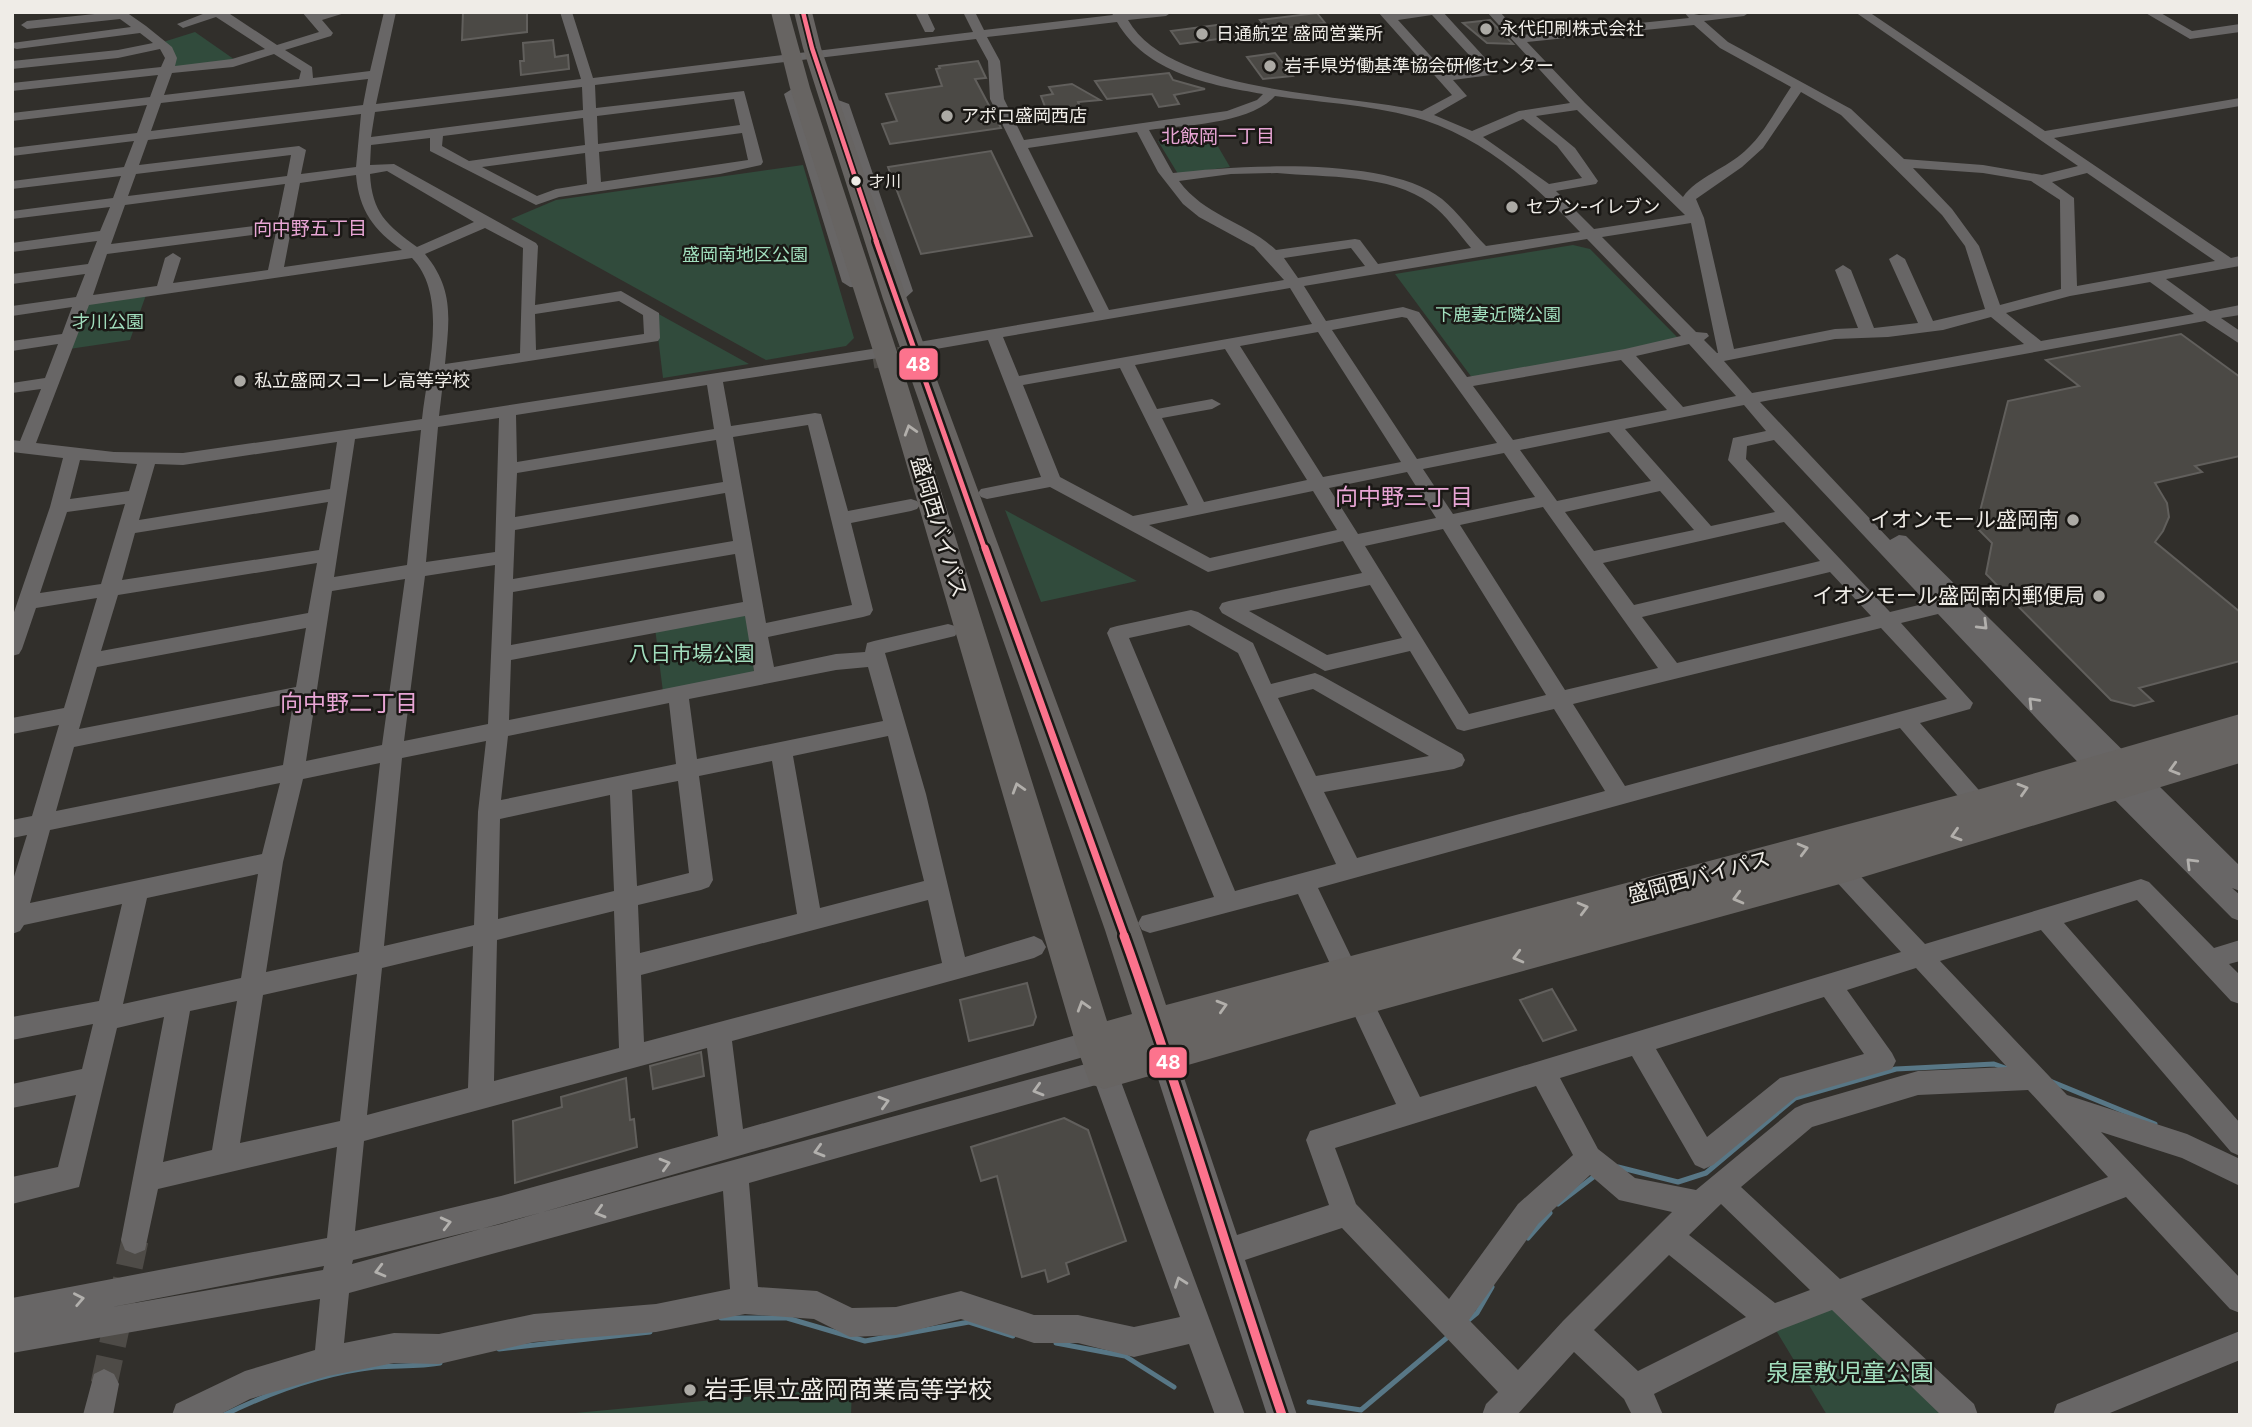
<svg xmlns="http://www.w3.org/2000/svg" width="2252" height="1427" viewBox="0 0 2252 1427" font-family="Inter,'Noto Sans JP',sans-serif">
<style>
.green{fill:#314b3c}
.lines{fill:none;stroke-linecap:round;stroke-linejoin:round}
.stream{stroke:#587786;stroke-width:5}
.building{fill:#4b4945;stroke:#615f5c;stroke-width:2}
.minor-tunnel-far1{stroke:#4e4b47;stroke-width:17;stroke-dasharray:17 9;stroke-linecap:butt}
.minor-tunnel{stroke:#4e4b47;stroke-width:27;stroke-dasharray:27 13;stroke-linecap:butt}
.minor{fill:#686666;fill-rule:evenodd}
.highway{fill:#676462;fill-rule:evenodd}
.bus-1-far3-casing{stroke:#1a1815;stroke-width:8}
.bus-1-far2-casing{stroke:#1a1815;stroke-width:10}
.bus-1-far1-casing{stroke:#1a1815;stroke-width:12}
.bus-1-casing{stroke:#1a1815;stroke-width:14}
.bus-1-far3{stroke:#fc738d;stroke-width:4.5}
.bus-1-far2{stroke:#fc738d;stroke-width:5}
.bus-1-far1{stroke:#fc738d;stroke-width:7}
.bus-1{stroke:#fc738d;stroke-width:9}
.oneway{stroke:#b2afab}
.oneway2{stroke:#b2b0ad}
.poi-dot{fill:#acaaa5;stroke:#1a1815;stroke-width:2.5}
.bus-dot{fill:#efece7;stroke:#1a1815;stroke-width:2.5}
.labels{text-anchor:middle;stroke-width:5;stroke-linejoin:round;paint-order:stroke}
.far-bus-label{font-size:16px;fill:#efece7;stroke:#1a1815;text-anchor:start}
.far-poi-label{font-size:18px;fill:#efece7;stroke:#1a1815;text-anchor:start}
.far-park-label{font-size:18px;fill:#a1debd;stroke:#1a1815}
.far-neighbourhood-label{font-size:19px;fill:#e8a5d5;stroke:#1a1815}
.poi-label{font-size:21px;fill:#efece7;stroke:#1a1815;text-anchor:end}
.street-label{font-size:21px;fill:#efece7;stroke:#1a1815}
.park-label{font-size:21px;fill:#a1debd;stroke:#1a1815}
.neighbourhood-label{font-size:23px;fill:#e8a5d5;stroke:#1a1815}
.near-park-label{font-size:24px;fill:#a1debd;stroke:#1a1815}
.near-poi-label{font-size:24px;fill:#efece7;stroke:#1a1815;text-anchor:start}
.line-badge{stroke:#1a1815;stroke-width:2.5}
.badge-label{font-size:19px;text-anchor:middle;font-weight:bold;fill:#fff}
</style>
<rect width="100%" height="100%" fill="#312f2b"/>
<path class="green" d="M195,32L238,62L169,67L160,43Z
M1213,138L1230,167L1178,174L1158,141Z
M803,165L854,338L846,346L766,360L511,219L556,200Z
M1573,245L1590,249L1679,339L1473,379L1395,274Z
M146,295L130,340L69,349L87,303Z
M655,312L749,364L663,378Z
M1005,510L1137,581L1041,602Z
M749,612L754,673L663,692L655,628Z
M1837,1304L1956,1415H1827L1774,1327Z
M852,1387L851,1415H554Z"/>
<g class="lines">
<path class="stream" d="M2050,1081L2155,1124
M1618,1167L1678,1182L1706,1173L1795,1098L1896,1069L1994,1064L2008,1069
M1558,1204L1596,1175
M1528,1238L1550,1213
M721,1318H787L865,1341L969,1322L1013,1336
M1466,1322L1477,1313L1492,1287
M1056,1343L1125,1356L1174,1387
M499,1349L650,1332
M1309,1402L1361,1410L1449,1336
M224,1415C271,1392 322,1373 375,1367C396,1365 418,1367 440,1363"/>
</g>
<path class="building" d="M463,12H527V32L462,40Z
M1317,13L1325,23L1268,30L1260,20Z
M1490,20L1513,44L1487,43L1463,23Z
M1224,24L1234,37L1180,44L1171,31Z
M553,40L555,57L568,55L569,69L521,75L520,61H524L523,43Z
M1275,53L1293,76L1263,79L1247,57Z
M978,61L986,78L975,79L1001,128L890,144L882,124L897,121L886,94L942,86L936,69L940,68L939,66Z
M1169,73L1173,80L1205,89L1174,95L1179,104L1159,107L1152,94L1107,99L1095,81Z
M1072,84L1100,100L1078,102L1084,116L1050,120L1041,96L1053,94L1049,87Z
M991,151L1032,236L921,254L888,167Z
M2181,334L2240,377V456L2195,466L2202,472L2155,483L2167,503L2169,517L2163,531L2155,542L2240,612V661L2139,688L2153,701L2134,706L2111,700L1986,574L1992,543L1976,527L2008,401L2079,386L2046,360Z
M1027,983L1036,1017L1033,1025L969,1041L960,1000Z
M1552,989L1576,1030L1543,1041L1520,1000Z
M701,1052L704,1076L653,1089L650,1066Z
M626,1078L630,1120L634,1119L637,1147L515,1183L513,1121L562,1107L561,1097Z
M1064,1118L1088,1130L1126,1241L1066,1263L1069,1274L1048,1282L1045,1270L1022,1277L997,1176L981,1181L971,1147Z"/>
<g class="lines">
<path class="minor-tunnel-far1" d="M873,360L926,351"/>
<path class="minor-tunnel" d="M104,1384L135,1240"/>
<path class="minor" d="M114,12H126L146,26L172,47L177,58L175,66L232,59L265,49L216,17L183,28L177,24L208,12H227L277,45L319,32L302,12H348L322,20L333,33L331,36L285,50L312,67L313,78L370,71L384,12H396L376,104L581,79L560,12H572L593,78L973,32L963,12H975L984,30L1113,15L1111,12H1172L1166,16L1128,20C1170,94 1343,93 1422,111L1452,95L1378,12H1443L1497,71L1491,75L1453,80L1467,96L1434,115L1472,131L1519,111L1570,103L1487,12H1500L1521,35L1689,18L1684,12L1699,15L1750,12L1744,16L1704,21L1728,42L1851,109L1904,159L1983,165L2042,175L2078,166L1855,12H1869L2045,131L2240,98V106L2054,138L2231,258L2240,256V266L2166,279L2210,311L2240,305V315L2221,318L2240,331V344L2205,321L1760,402L1890,540L1899,535L1906,536L2240,866V891L2232,888L2240,895V921L2232,918L2088,773L1938,614L1901,623L1973,703L1970,709L1920,723L1985,797L1988,803L1985,809L1977,812L1969,809L1900,728L1318,888L1358,971L1355,979L1346,982L1337,979L1298,894L1150,933L1142,930L1138,923L1142,916L1214,897L1107,633L1110,628L1117,626L1191,610L1198,612L1253,643L1271,684L1315,673L1322,676L1462,754L1465,760L1462,766L1454,769L1324,792L1357,858L1605,791L1554,709L1464,731L1457,729L1410,651L1325,671L1222,613L1219,608L1222,603L1229,601L1362,573L1343,541L1208,572L1050,487L987,499L981,497L978,493L981,489L1041,477L988,340L913,353L905,348L913,343L1094,312L990,99L988,61L976,39L595,85L596,108L744,91L763,162L761,165L720,174L559,197L536,205L430,151V138L371,145L370,165L394,164L536,243L538,246L535,305L621,291L659,313L660,338L658,341L444,374L439,416L885,347L891,349L893,352L885,357L723,382L731,426L815,413L821,414L848,511L911,499L917,501L920,505L917,509L911,511L851,523L873,610L870,615L863,617L768,637L774,667L836,654L865,652L867,643L874,641L948,624L955,626L958,631L955,636L885,653L926,794L965,957L1034,936L1042,940L1046,947L1042,954L1034,958L732,1041L743,1129L1094,1030L1103,1034L1107,1042L1103,1050L1094,1054L501,1224L353,1260L352,1264L1104,1059L1113,1063L1117,1071L1245,1415H1215L1189,1344L1134,1357L1078,1343H1034L961,1319L896,1335L850,1337L814,1319L745,1314L656,1332L534,1342L439,1364L394,1363L328,1376L250,1399L219,1415H172L176,1404L245,1371L315,1350L320,1299L12,1353V1298L327,1238L337,1147L158,1189L145,1250L135,1254L125,1250L121,1240L164,1017L117,1028L79,1187L12,1204V1177L58,1167L76,1095L12,1108V1084L82,1069L93,1024L12,1040V1017L99,1001L122,904L24,925L20,931L12,934V883L27,835L12,838V820L32,816L59,725L12,734V718L64,708L97,598L36,608L22,649L19,654L12,656V618L50,507L63,458L12,452V440L20,441L41,389L12,393V383L45,378L58,344L12,351V341L62,334L72,307L12,316V306L76,297L85,274L12,284V274L88,264L97,241L12,252V243L100,231L110,207L12,219V211L113,198L121,176L12,189V181L124,167L134,141L12,156V148L137,133L147,105L12,121V113L150,97L158,75L12,91V83L161,67L165,58L160,49L118,58L12,69V61L118,50L153,43L140,33L17,49L13,48L12,43L131,27L120,19L27,29L21,25L27,21ZM1432,15L1482,69L1447,74L1398,20ZM1117,22C1146,73 1210,85 1263,94L1257,100L1227,111L1024,140L1004,99L1000,61L987,37ZM1694,25L1720,48L1791,87C1776,109 1765,133 1745,151C1727,168 1697,177 1683,197L1585,103L1527,42ZM274,54L301,71L299,79L164,95L172,73L233,67ZM368,79L363,105L151,131L161,103ZM582,87L583,110L371,137L375,112ZM1801,92L1841,115L1942,215L1965,246L1985,309L1933,321L1905,259L1897,254L1889,259L1918,323L1874,328L1851,270L1843,265L1835,270L1858,328L1835,329L1734,349L1704,218L1696,199L1742,167L1763,148ZM1275,96C1324,103 1376,105 1424,120C1487,141 1535,185 1580,232L1486,246C1471,231 1458,212 1442,199C1388,156 1239,165 1173,173L1149,130C1186,125 1250,124 1275,96ZM734,99L740,125L598,144L597,116ZM1577,110L1685,215L1594,229L1556,191L1596,184L1598,181L1575,148L1536,116ZM361,114L356,167L301,174L306,150L299,146L139,165L148,140ZM583,118L585,145L469,161L442,146L443,136ZM1523,119L1557,146L1582,178L1549,184L1483,137ZM1137,132L1158,172L1183,204L1199,217L1254,247L1284,280L1109,310L1028,148ZM742,133L748,160L601,182L599,152ZM585,153L587,184L556,189L537,196L482,167ZM291,155L287,176L128,196L136,174ZM1913,168L1983,173L2031,181L2060,200L2061,289L2000,305L1979,246L1952,209ZM387,171L474,222L417,247C387,225 372,213 370,174ZM1277,173C1326,178 1389,173 1431,204C1446,215 1459,234 1471,248L1378,264L1360,240L1355,239L1276,250C1245,221 1206,217 1179,181L1231,174ZM2087,173L2215,261L2077,286L2074,198L2052,182ZM356,175C359,211 374,230 402,250L284,267L300,183ZM285,184L277,223L111,244L125,205ZM1691,223L1718,353H1717L1704,340L1709,336L1707,333L1696,332L1602,237ZM485,228L523,248L520,353L445,364C449,321 455,290 425,254ZM276,232L268,270L173,283L181,258L173,253L165,258L157,286L93,295L107,254ZM1587,239L1681,336L1625,349L1467,377L1419,312L1403,307L1326,321L1304,286ZM1351,248L1365,266L1298,278L1284,258ZM412,258C449,296 427,371 422,419L183,453L114,452L36,443L89,305ZM2150,282L2194,314L2041,341L2006,313L2070,296ZM1290,288L1312,324L1019,376L1003,337ZM619,301L643,315L644,334L536,350L535,314ZM1402,317L1407,318L1497,443L1417,459L1332,330ZM1991,317L2024,344L1752,393L1724,361L1835,339L1888,337L1943,330ZM1318,332L1401,462L1323,477L1240,346ZM1689,344L1736,396L1683,407L1636,356ZM1225,349L1307,480L1204,502L1162,418L1212,409L1221,404L1212,399L1157,409L1135,365ZM1621,360L1667,410L1513,440L1473,386ZM1120,368L1188,505L1133,516L1060,477L1023,385ZM707,385L714,429L517,462L516,415ZM1744,405L1766,431L1733,438L1728,460L1775,512L1711,526L1625,429ZM499,418L495,552L426,562L438,427ZM808,425L852,605L766,623L733,437ZM421,430L407,565L334,577L355,439ZM1609,432L1651,481L1557,501L1520,450ZM716,440L723,482L515,517L517,473ZM1774,440L1927,603L1890,612L1746,459L1747,446ZM337,442L330,489L139,520L155,464L183,465ZM1504,453L1535,497L1453,514L1423,469ZM80,460L137,464L129,491L70,499ZM1407,472L1436,518L1358,534L1329,488ZM1313,491L1337,530L1210,558L1149,525ZM1660,491L1694,530L1594,551L1565,512ZM725,493L733,541L513,579L515,530ZM328,502L319,550L122,580L135,533ZM125,504L101,584L40,593L67,512ZM1543,507L1658,668L1565,690L1460,525ZM1784,522L1820,561L1634,605L1603,563ZM1443,529L1546,695L1469,714L1365,546ZM735,554L743,602L511,645L513,592ZM317,563L308,613L101,651L118,595ZM495,565L488,724L404,741L425,576ZM1830,572L1871,616L1677,663L1642,617ZM405,579L382,745L306,761L332,591ZM1370,585L1402,638L1327,655L1249,611ZM745,616L754,671L509,720L511,660ZM1189,625L1238,653L1336,864L1235,891L1129,638ZM306,628L296,687L79,729L97,667ZM1881,628L1947,699L1625,786L1573,704ZM868,667L883,721L697,759L689,699L836,670ZM1313,689L1429,756L1316,776L1278,698ZM293,703L283,765L56,811L74,747ZM669,703L676,764L501,800L508,736ZM888,736L924,881L820,908L793,756ZM486,741L478,812L474,925L384,946L402,758ZM772,761L797,914L640,953L638,905L701,890L709,887L713,880L699,776ZM380,763L359,952L266,972L283,862L303,779ZM678,781L689,873L637,886L632,790ZM280,783L262,854L30,903L50,830ZM610,795L614,891L498,919L500,819ZM258,874L241,978L123,1004L147,898ZM928,900L942,963L644,1042L641,975ZM614,911L619,1048L494,1081L497,940ZM473,946L468,1088L367,1115L382,968ZM357,974L340,1121L240,1143L263,995ZM237,1001L212,1150L163,1162L190,1011ZM707,1048L718,1136L501,1196L355,1231L364,1141ZM1096,1085L1180,1317L1134,1327L1078,1315H1034L961,1291L896,1307L852,1308L817,1291L758,1287L749,1183ZM723,1191L730,1289L656,1304L534,1314L439,1334L394,1333L344,1343L349,1293ZM324,1266L323,1270L112,1307Z
M915,12H927L935,29L933,32H925Z
M2144,12H2159L2192,31L2240,24V32L2190,39Z
M800,84L806,88L798,95L857,279L868,282L871,285L868,288L850,287L842,282L784,94Z
M830,97L849,104L913,291L901,302H889L887,299L897,290L836,107L823,101Z
M1840,860L1848,863L1925,944L2141,879L2149,882L2214,948L2240,940V961L2229,964L2240,975V1004L2231,1001L2137,900L2064,923L2240,1123V1156L2231,1152L2041,930L1940,961L2067,1095L2187,1134L2240,1159V1186L2182,1158L2101,1132L2240,1278V1313L2230,1309L2126,1197L1861,1299L1974,1404L1978,1415H1941L1832,1310L1780,1330L1654,1394L1663,1415H1632L1624,1399L1574,1352L1517,1415H1482L1486,1404L1498,1392L1342,1228L1245,1260L1297,1415H1267L1150,1054L1154,1046L1163,1042L1172,1046L1176,1054L1237,1235L1329,1205L1306,1140L1310,1131L1396,1104L1347,999L1350,991L1359,988L1368,991L1420,1097L1901,952L1832,877L1828,870L1832,863ZM1916,968L2007,1067L1918,1071L1804,1104L1795,1108L1696,1190L1635,1178L1598,1149L1560,1078L1632,1056L1695,1165L1704,1169L1713,1165L1796,1097L1892,1069L1896,1061L1892,1053L1847,990ZM1824,997L1864,1054L1780,1078L1707,1137L1656,1049ZM1536,1086L1573,1155L1518,1204L1449,1299L1356,1204L1335,1148ZM2028,1090L2108,1177L1840,1279L1741,1187L1812,1127L1918,1095ZM1590,1175L1619,1200L1672,1212L1563,1321L1518,1370L1469,1320L1538,1224ZM1721,1204L1810,1290L1775,1303L1689,1235ZM1669,1255L1746,1317L1638,1371L1594,1330Z
M2240,1331V1360L2105,1415H2053L2057,1404Z
M104,1369L114,1374L119,1384L113,1415H83L94,1374Z"/>
<path class="highway" d="M771,12H789L810,88L903,370L1107,1021L1132,1014L1105,930L883,299L803,48L794,12H812L821,48L907,299L1141,930L1166,1005L1977,790L2240,714V763L1840,884L1359,1016L1104,1089L1090,1084L1075,1042L879,370L790,88Z"/>
<defs>
<path id="bus-1-far3" d="M803,12L812,48L877,243"/>
<path id="bus-1-far2" d="M876,241L985,550"/>
<path id="bus-1-far1" d="M985,548L1125,937"/>
<path id="bus-1" d="M1124,936C1181,1094 1228,1256 1282,1415"/>
</defs>
<use href="#bus-1-far3" class="bus-1-far3-casing"/>
<use href="#bus-1-far2" class="bus-1-far2-casing"/>
<use href="#bus-1-far1" class="bus-1-far1-casing"/>
<use href="#bus-1" class="bus-1-casing"/>
<use href="#bus-1-far3" class="bus-1-far3"/>
<use href="#bus-1-far2" class="bus-1-far2"/>
<use href="#bus-1-far1" class="bus-1-far1"/>
<use href="#bus-1" class="bus-1"/>
</g>
<defs><path id="oneway-chevron" d="M-2-3.5L2.5 0L-2 3.5" fill="none" stroke-width="1.6" stroke-linecap="round" stroke-linejoin="round" transform="scale(1.75)"/></defs>
<g class="oneway">
<use href="#oneway-chevron" transform="translate(910 430) rotate(-107)"/>
<use href="#oneway-chevron" transform="translate(2174 769) rotate(164)"/>
<use href="#oneway-chevron" transform="translate(1018 788) rotate(-107)"/>
<use href="#oneway-chevron" transform="translate(2023 789) rotate(-17)"/>
<use href="#oneway-chevron" transform="translate(1956 835) rotate(163)"/>
<use href="#oneway-chevron" transform="translate(1803 849) rotate(-15)"/>
<use href="#oneway-chevron" transform="translate(1738 898) rotate(165)"/>
<use href="#oneway-chevron" transform="translate(1583 908) rotate(-15)"/>
<use href="#oneway-chevron" transform="translate(1518 957) rotate(165)"/>
<use href="#oneway-chevron" transform="translate(1083 1006) rotate(-107)"/>
<use href="#oneway-chevron" transform="translate(1222 1006) rotate(-16)"/>
</g>
<g class="oneway2">
<use href="#oneway-chevron" transform="translate(1983 625) rotate(45)"/>
<use href="#oneway-chevron" transform="translate(2033 702) rotate(-134)"/>
<use href="#oneway-chevron" transform="translate(2191 863) rotate(-135)"/>
<use href="#oneway-chevron" transform="translate(1038 1090) rotate(164)"/>
<use href="#oneway-chevron" transform="translate(884 1102) rotate(-16)"/>
<use href="#oneway-chevron" transform="translate(819 1151) rotate(164)"/>
<use href="#oneway-chevron" transform="translate(665 1164) rotate(-16)"/>
<use href="#oneway-chevron" transform="translate(600 1212) rotate(164)"/>
<use href="#oneway-chevron" transform="translate(446 1223) rotate(-14)"/>
<use href="#oneway-chevron" transform="translate(380 1271) rotate(165)"/>
<use href="#oneway-chevron" transform="translate(1180 1282) rotate(-110)"/>
<use href="#oneway-chevron" transform="translate(79 1299) rotate(-11)"/>
</g>
<g class="poi-dot">
<circle cx="1486" cy="29" r="7"/>
<circle cx="1202" cy="34" r="7"/>
<circle cx="1270" cy="66" r="7"/>
<circle cx="947" cy="116" r="7"/>
<circle cx="1512" cy="207" r="7"/>
<circle cx="240" cy="381" r="7"/>
<circle cx="2073" cy="520" r="7"/>
<circle cx="2099" cy="596" r="7"/>
<circle cx="690" cy="1390" r="7"/>
</g>
<circle class="bus-dot" cx="856" cy="181" r="6"/>
<g class="labels">
<g class="far-bus-label">
<text x="869" y="187">才川</text>
</g>
<g class="far-poi-label">
<text x="1500" y="35">永代印刷株式会社</text>
<text x="1216" y="40">日通航空 盛岡営業所</text>
<text x="1284" y="72">岩手県労働基準協会研修センター</text>
<text x="961" y="122">アポロ盛岡西店</text>
<text x="1526" y="213">セブン-イレブン</text>
<text x="254" y="387">私立盛岡スコーレ高等学校</text>
</g>
<g class="far-park-label">
<text x="745" y="261">盛岡南地区公園</text>
<text x="1498" y="321">下鹿妻近隣公園</text>
<text x="108" y="328">才川公園</text>
</g>
<g class="far-neighbourhood-label">
<text x="1218" y="143">北飯岡一丁目</text>
<text x="310" y="235">向中野五丁目</text>
</g>
<g class="poi-label">
<text x="2059" y="527">イオンモール盛岡南</text>
<text x="2085" y="603">イオンモール盛岡南内郵便局</text>
</g>
<g class="street-label">
<text transform="translate(939 527) rotate(73)" y="7">盛岡西バイパス</text>
<text transform="translate(1699 877) rotate(-15)" y="7">盛岡西バイパス</text>
</g>
<g class="park-label">
<text x="692" y="661">八日市場公園</text>
</g>
<g class="neighbourhood-label">
<text x="1404" y="505">向中野三丁目</text>
<text x="349" y="711">向中野二丁目</text>
</g>
<g class="near-park-label">
<text x="1850" y="1381">泉屋敷児童公園</text>
</g>
<g class="near-poi-label">
<text x="704" y="1398">岩手県立盛岡商業高等学校</text>
</g>
</g>
<g class="line-badge">
<rect x="898" y="347" width="41" height="34" rx="7" fill="#fc738d"/>
<rect x="1148" y="1046" width="40" height="33" rx="7" fill="#fc738d"/>
</g>
<g class="badge-label">
<text x="918" y="371">48</text>
<text x="1168" y="1069">48</text>
</g>
<rect width="2252" height="1427" fill="none" stroke="#efece7" stroke-width="28"/>
</svg>
